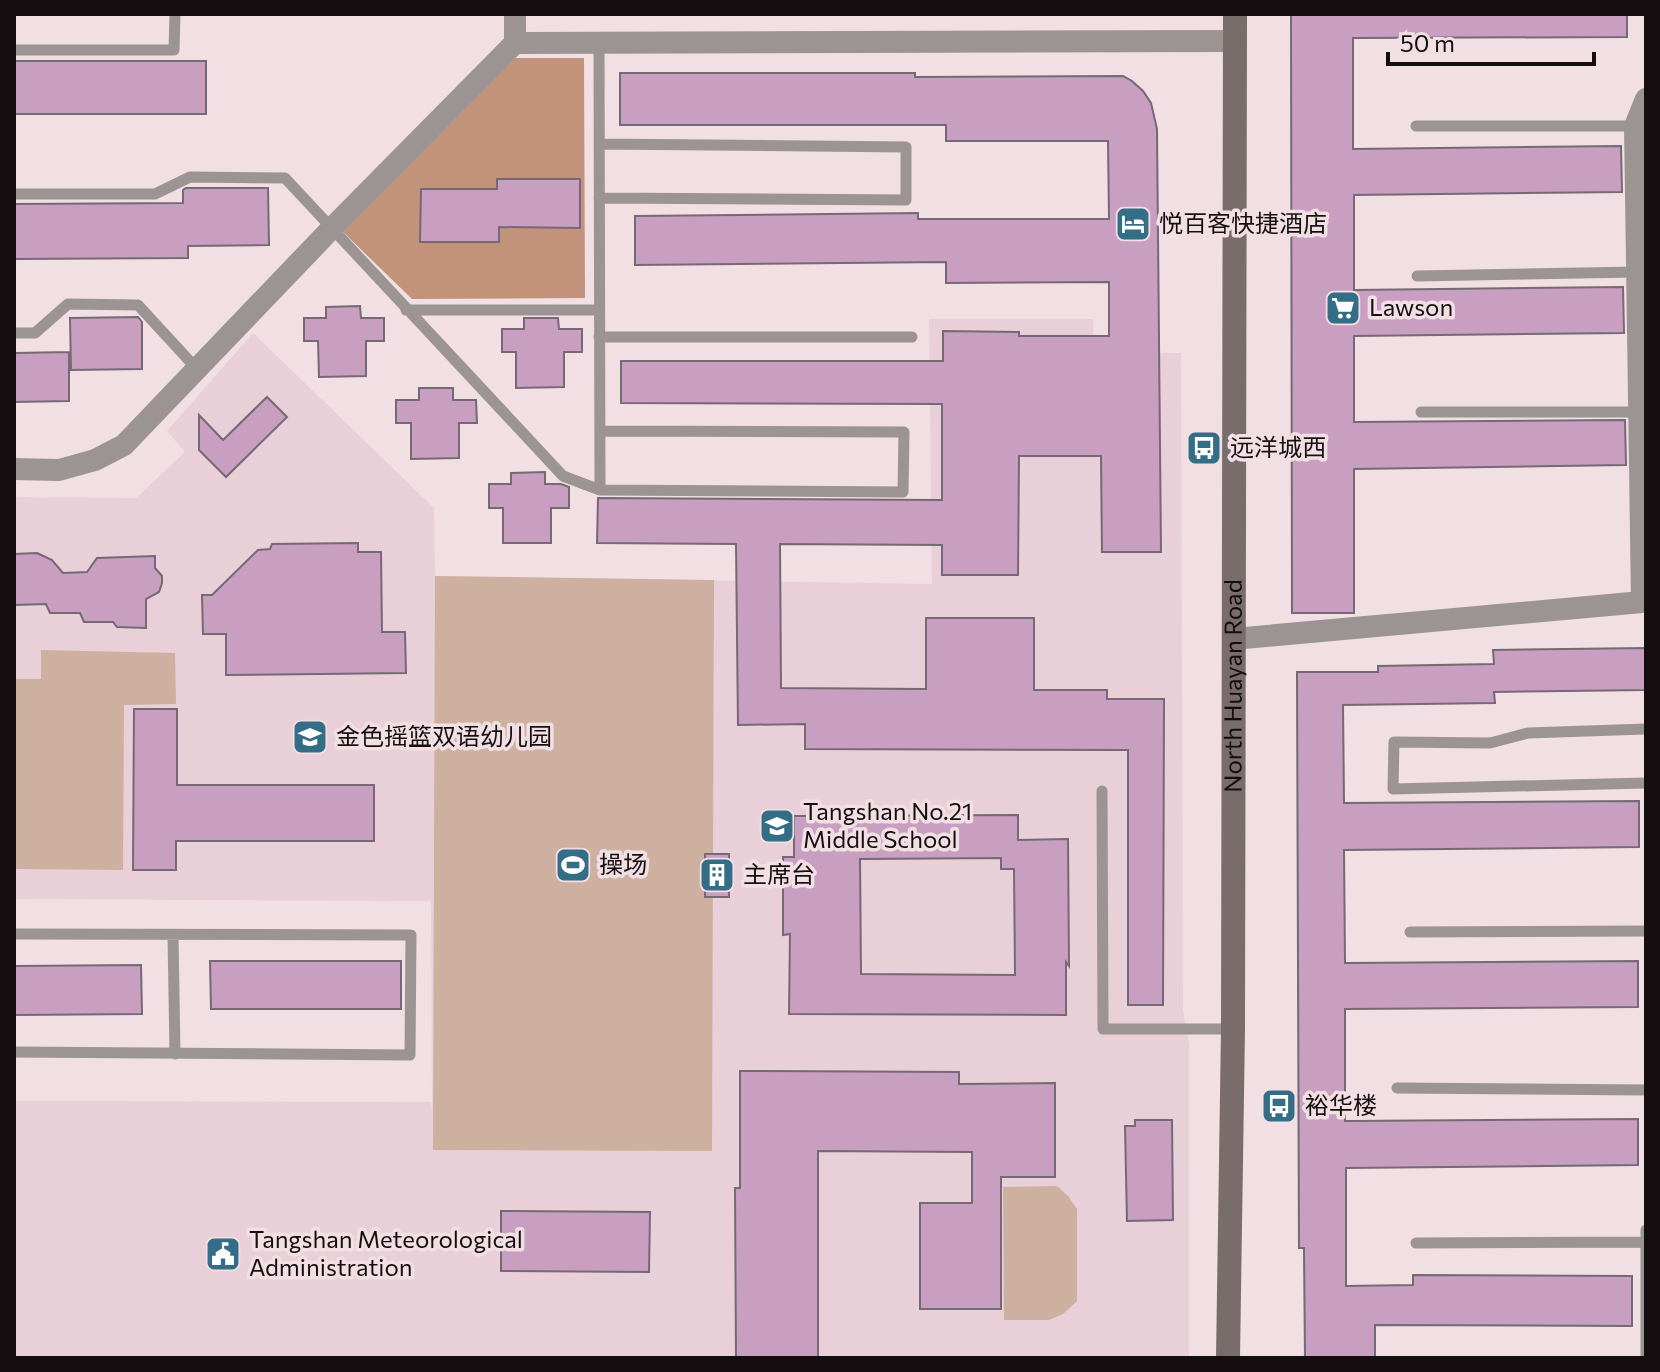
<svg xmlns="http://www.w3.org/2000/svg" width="1660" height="1372" viewBox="0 0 1660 1372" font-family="Commissioner,'Noto Sans SC',sans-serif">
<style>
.built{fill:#e9cfd7}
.green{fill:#cdb0a0}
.forest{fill:#c2937a}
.building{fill:#c89fc1;stroke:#756973;stroke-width:2;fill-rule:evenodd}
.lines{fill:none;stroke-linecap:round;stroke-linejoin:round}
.lane{stroke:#9c9493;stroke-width:11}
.street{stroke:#9c9493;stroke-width:22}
.secondary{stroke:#796d6c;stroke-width:24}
.labels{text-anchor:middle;stroke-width:7;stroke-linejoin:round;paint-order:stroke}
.poi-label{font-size:24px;fill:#140e10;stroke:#f1dfe4;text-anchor:start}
.street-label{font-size:24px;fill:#140e10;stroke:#f1dfe4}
</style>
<rect width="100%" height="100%" fill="#f1dfe4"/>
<path class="built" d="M929,319H1093L1094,354L1181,353L1183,1010L1189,1044V1358H14V1101L431,1102L432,1113L431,901L14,899V497L136,498L185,452L167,431L253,333L434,508L435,576L932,584Z"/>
<path class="green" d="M435,576L714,580L712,1151L433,1150Z
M41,650L175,653L176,704L124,705L123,870L14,869V679H41Z
M1057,1186L1068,1196L1077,1209V1301L1063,1314L1049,1320H1004L1003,1187Z"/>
<path class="forest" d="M515,58H584L585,298L412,299L343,232Z"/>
<path class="building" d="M1291,14H1627V37L1353,38V149L1621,146L1622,192L1354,195V290L1623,287L1624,333L1354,336V422L1625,420L1626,465L1354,469V613H1292Z
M14,61H206V114H14Z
M620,73H915V77L1123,76L1132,81L1143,91L1151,103L1157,129L1161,552H1102L1101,456H1019L1018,575H942V545L780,544L781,688L926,689V618H1034V690H1107V699H1164L1163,1005H1128V750L805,749V724L738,725L736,544L597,543L598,498L942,500V404L621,403V361H943V331L1019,332V336H1109V282L946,283V262L635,265V216L918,213V219H1109L1108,141H946V125H620Z
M497,179H580V228L499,227V242H420L421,189H497Z
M186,188H268L269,245L188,246V258L14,259V204L183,203V190Z
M360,306L361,318H384V341H366V376L319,377L318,341H304V318H326V307Z
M138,317L142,322V369L71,370L70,318Z
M524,318H558L559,329H582V352H564V387L516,388V352H502V329H524Z
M69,352V401L14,402V353Z
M419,388H453V400H476L477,423H459V458L411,459V423H396V400H419Z
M267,397L287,417L226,477L199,450V415L223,440Z
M545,472V484H561L569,487V508H551V543H503V508H489V484H511V473Z
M358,543V552H381L382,632H405L406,673L226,675V634H203L202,595H212L258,550L270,549L272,544Z
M37,553L52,560L63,573L87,572L97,558L155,556V568L162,576V583L159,592L146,599V628L117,627L113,622H84L80,613H50L46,604L14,605V554Z
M1646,648V690L1494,692L1495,703L1343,705L1344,803L1639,801V847L1344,850L1345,963L1638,961V1007L1345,1009V1121L1638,1119V1165L1346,1168V1286L1413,1285V1275L1632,1276V1326L1375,1325V1358H1305L1304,1248H1299L1297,672H1378V666L1494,664L1493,650Z
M134,709H177V785H374V841H176V870H133Z
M1018,815V840L1068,839L1069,966L1066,962V1015L789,1014L790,934L783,935V857H794V816ZM1001,858V869H1014L1015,975L861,974L860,859Z
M705,854H729V897H705Z
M210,961H401V1009H211Z
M141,965L142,1014L14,1015V966Z
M740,1071L959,1072V1084L1055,1083V1177H1001V1309H920V1203H972V1152L818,1151V1358H736L735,1188H740Z
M1135,1120H1172L1173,1220L1127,1221L1125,1126H1135Z
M501,1211L650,1212L649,1272L501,1271Z"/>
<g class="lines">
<path class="lane" d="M599,42L600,490
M14,50H174L175,14
M1416,126H1635
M599,144L906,147V200L599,198
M14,194H155L190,177L285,178L563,476L600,490L903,492L904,432L600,431
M1417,276L1637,272
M406,310H599
M14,333H35L68,304L138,305L196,368
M599,337H912
M1421,412H1639
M1646,729L1528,733L1490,743L1394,742L1393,789L1646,783
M1102,791L1103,1029H1233
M1410,932L1646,931
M14,934L411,935L410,1055L14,1052
M173,935L175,1054
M1397,1088L1646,1090
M1416,1243L1646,1242
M1646,1358V1230"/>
<path class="street" d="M515,43L1235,41
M14,469L59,470L95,460L124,445L331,229L515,43V14
M1233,639L1642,602L1635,126L1646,99"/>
<path class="secondary" id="s1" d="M1228,1358L1233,1029L1235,14"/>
</g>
<defs>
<symbol id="hotel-square" viewBox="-11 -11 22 22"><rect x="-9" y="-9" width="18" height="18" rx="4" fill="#336d86" stroke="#f1dfe4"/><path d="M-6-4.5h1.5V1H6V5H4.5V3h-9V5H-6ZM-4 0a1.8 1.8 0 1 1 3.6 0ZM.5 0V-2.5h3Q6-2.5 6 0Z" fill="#fff"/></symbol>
<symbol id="supermarket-square" viewBox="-11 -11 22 22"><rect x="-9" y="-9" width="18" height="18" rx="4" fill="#336d86" stroke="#f1dfe4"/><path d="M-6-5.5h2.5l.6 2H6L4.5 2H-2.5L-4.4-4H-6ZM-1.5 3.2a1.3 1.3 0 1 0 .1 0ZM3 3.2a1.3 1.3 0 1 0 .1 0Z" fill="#fff"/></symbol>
<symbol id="bus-square" viewBox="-11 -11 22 22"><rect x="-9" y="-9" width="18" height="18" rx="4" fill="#336d86" stroke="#f1dfe4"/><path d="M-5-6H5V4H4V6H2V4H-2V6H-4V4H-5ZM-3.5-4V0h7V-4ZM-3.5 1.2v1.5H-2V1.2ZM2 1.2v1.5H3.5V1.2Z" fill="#fff"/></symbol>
<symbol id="school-square" viewBox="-11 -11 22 22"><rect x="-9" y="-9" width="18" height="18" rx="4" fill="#336d86" stroke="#f1dfe4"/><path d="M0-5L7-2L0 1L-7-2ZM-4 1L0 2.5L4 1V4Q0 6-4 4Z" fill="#fff"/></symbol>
<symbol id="stadium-square" viewBox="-11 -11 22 22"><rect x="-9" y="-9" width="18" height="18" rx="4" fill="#336d86" stroke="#f1dfe4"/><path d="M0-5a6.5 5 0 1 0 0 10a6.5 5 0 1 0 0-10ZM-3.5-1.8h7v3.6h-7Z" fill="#fff"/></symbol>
<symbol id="building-square" viewBox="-11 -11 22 22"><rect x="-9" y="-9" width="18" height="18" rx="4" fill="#336d86" stroke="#f1dfe4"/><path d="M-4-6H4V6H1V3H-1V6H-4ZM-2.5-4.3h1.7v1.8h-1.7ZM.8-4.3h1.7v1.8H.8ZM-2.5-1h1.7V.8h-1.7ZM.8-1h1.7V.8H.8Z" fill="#fff"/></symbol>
<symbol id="civic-square" viewBox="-11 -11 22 22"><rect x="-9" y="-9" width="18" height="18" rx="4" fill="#336d86" stroke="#f1dfe4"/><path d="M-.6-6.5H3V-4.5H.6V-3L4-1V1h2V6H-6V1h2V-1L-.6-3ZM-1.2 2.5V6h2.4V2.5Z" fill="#fff"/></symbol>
</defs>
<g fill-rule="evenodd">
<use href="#hotel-square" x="1113" y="204" width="40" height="40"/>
<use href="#supermarket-square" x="1323" y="288" width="40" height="40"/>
<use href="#bus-square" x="1184" y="428" width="40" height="40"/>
<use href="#school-square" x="290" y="717" width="40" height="40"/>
<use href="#school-square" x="757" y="806" width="40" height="40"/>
<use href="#stadium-square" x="553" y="845" width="40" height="40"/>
<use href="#building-square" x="697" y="855" width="40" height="40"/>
<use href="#bus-square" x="1259" y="1086" width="40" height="40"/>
<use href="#civic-square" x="203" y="1234" width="40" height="40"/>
</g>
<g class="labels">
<g class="poi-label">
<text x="1159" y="232">悦百客快捷酒店</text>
<text x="1369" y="316">Lawson</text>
<text x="1230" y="456">远洋城西</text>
<text x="336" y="745">金色摇篮双语幼儿园</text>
<text x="803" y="820">Tangshan No.21<tspan x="803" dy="28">Middle School</tspan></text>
<text x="599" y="873">操场</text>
<text x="743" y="883">主席台</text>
<text x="1305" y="1114">裕华楼</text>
<text x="249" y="1248">Tangshan Meteorological<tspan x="249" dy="28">Administration</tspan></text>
</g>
<g class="street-label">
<text dy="8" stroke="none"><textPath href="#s1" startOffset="672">North Huayan Road</textPath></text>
</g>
</g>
<rect width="1660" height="1372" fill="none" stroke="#140e10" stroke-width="32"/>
<path d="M1388 52v12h206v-12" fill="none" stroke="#140e10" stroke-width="4"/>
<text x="1400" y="52" font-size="24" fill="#140e10" stroke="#f1dfe4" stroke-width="6" paint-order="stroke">50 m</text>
</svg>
